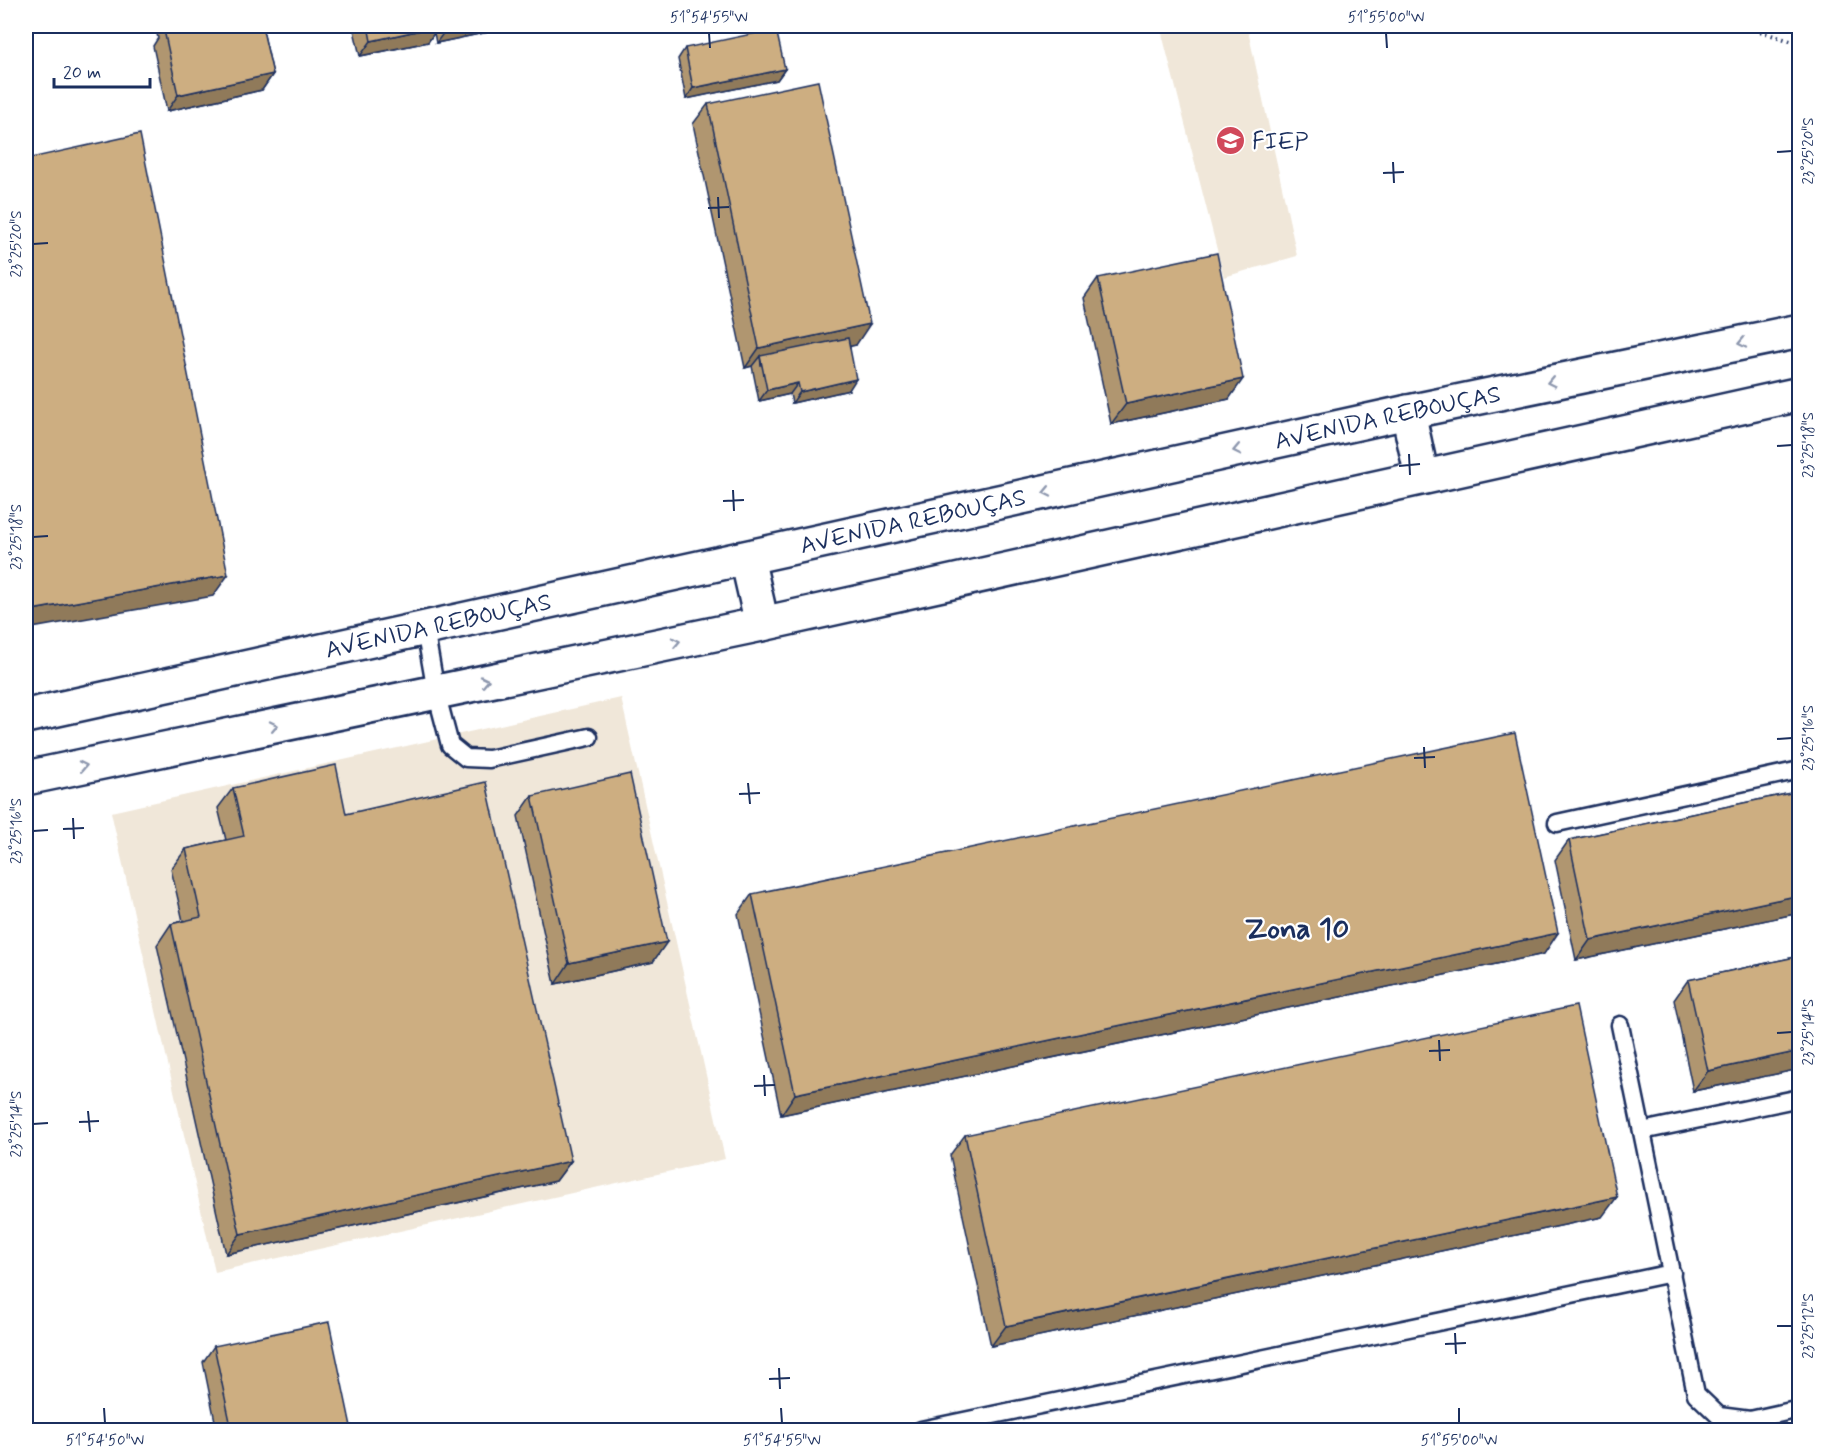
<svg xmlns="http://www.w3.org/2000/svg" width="1825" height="1456" viewBox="0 0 1825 1456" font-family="Mynerve,sans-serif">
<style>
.built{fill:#f0e7d9}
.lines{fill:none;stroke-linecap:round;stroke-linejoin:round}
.lane-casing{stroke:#1b2f5e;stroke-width:21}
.secondary-casing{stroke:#1b2f5e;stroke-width:38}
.path{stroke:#1b2f5e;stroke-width:4;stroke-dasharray:1.5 4.5;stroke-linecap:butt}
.lane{stroke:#fff;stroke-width:16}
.secondary{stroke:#fff;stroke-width:33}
.wall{fill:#b0966f;stroke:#1b2f5e;stroke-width:1.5}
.shaded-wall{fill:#907a5a;stroke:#1b2f5e;stroke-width:1.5}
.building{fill:#cdae81;stroke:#1b2f5e;stroke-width:1.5}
.oneway{stroke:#8d97ae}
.ticks{fill:none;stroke:#1b2f5e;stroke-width:2}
.labels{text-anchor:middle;stroke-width:4.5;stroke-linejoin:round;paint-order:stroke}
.poi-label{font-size:24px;fill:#1b2f5e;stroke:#fff;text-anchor:start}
.street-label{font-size:24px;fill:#1b2f5e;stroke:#fff}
.district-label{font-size:30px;font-weight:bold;fill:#1b2f5e;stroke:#fff}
.neatline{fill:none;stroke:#1b2f5e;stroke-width:2}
.ticks-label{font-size:15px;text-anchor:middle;fill:#1b2f5e}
</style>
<rect width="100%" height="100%" fill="#fff"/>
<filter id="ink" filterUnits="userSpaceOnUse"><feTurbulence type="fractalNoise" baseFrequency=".0167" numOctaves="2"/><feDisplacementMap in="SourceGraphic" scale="12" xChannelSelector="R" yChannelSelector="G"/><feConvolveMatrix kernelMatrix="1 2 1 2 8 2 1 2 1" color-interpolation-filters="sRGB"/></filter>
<g filter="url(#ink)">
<path class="built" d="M1160,26H1247L1297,256L1224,277Z
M621,698L725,1159L215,1272L111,812Z"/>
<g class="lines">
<defs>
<path id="lane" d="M425,629L436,692L450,745L466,758L489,759L589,737
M1557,823L1800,770
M1620,1025L1696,1394L1719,1416L1750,1420L1800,1409
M1642,1131L1800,1098
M921,1430L1672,1273"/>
<g id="secondary">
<path d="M1408,412L1422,477"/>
<path d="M747,558L762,624"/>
<path id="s1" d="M26,716L1408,412L1800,331"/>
<path d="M26,778L762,624L1800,394"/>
</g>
</defs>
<use href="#lane" class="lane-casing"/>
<use href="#secondary" class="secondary-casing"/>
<path class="path" d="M1743,26L1800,44"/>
<use href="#lane" class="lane"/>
<use href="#secondary" class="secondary"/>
</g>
<path class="wall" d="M155,26H262L273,74L262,90L167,111L153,46L158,38Z
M353,26H517L436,43L434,33L428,42L360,56Z
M685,48L785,69L777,80L686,99L678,59Z
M708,104L856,345L850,346L849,390L792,403L790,394L759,401L752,366L745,368L693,124Z
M1098,278L1229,399L1111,424L1084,298Z
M233,788L346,814L571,1161L556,1181L226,1254L157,945L171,924L183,921L171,869L186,849L226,840L218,808Z
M1800,791V913L1576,960L1555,860L1569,840Z
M532,796L653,962L555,984L518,816Z
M752,894L1544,954L781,1115L738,914Z
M1800,956V1069L1693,1091L1674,1000L1688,980Z
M965,1135L1602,1217L991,1346L950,1155Z
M214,1346L352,1431H217L203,1362Z"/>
<path class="shaded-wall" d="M439,26L428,42L360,56L371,41Z
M457,26H517L436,43L447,28Z
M785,69L777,80L686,99L693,88Z
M273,74L262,90L167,111L178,95Z
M870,324L856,345L761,365L760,356L752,366L745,368L759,348Z
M856,379L849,390L792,403L800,392Z
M1243,379L1229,399L1111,424L1126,404Z
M798,383L790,394L759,401L767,390Z
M228,575L213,596L26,629V611Z
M1800,895V913L1576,960L1590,940Z
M1558,933L1544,954L781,1115L795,1094Z
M667,942L653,962L555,984L569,963Z
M1800,1051V1069L1693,1091L1708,1071Z
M571,1161L556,1181L226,1254L240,1234Z
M1617,1197L1602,1217L991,1346L1006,1326Z"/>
<path class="building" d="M169,26H262L273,74L178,95L164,30L170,28Z
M368,26H439L371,41Z
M776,29L785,69L693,88L685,48Z
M818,81L870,324L759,348L708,104Z
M140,134L228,575L26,611V159Z
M1217,253L1243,379L1126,404L1098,278Z
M848,338L856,379L800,392L798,383L767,390L760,356Z
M1515,733L1558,933L795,1094L752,894Z
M336,765L346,814L486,782L571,1161L240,1234L171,924L201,917L186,849L244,836L233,788Z
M630,774L667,942L569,963L532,796Z
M1800,791V895L1590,940L1569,840Z
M1800,956V1051L1708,1071L1688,980Z
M1576,1006L1617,1197L1006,1326L965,1135Z
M329,1322L352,1431H232L214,1346Z"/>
<defs><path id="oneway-chevron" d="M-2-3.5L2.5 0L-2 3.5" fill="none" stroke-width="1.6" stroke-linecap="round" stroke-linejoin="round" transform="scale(1.5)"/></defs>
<g class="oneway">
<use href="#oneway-chevron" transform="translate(1742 343) rotate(168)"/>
<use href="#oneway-chevron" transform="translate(1551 382) rotate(168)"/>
<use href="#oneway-chevron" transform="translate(1237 450) rotate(168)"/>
<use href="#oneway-chevron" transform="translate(1047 492) rotate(168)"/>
<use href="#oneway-chevron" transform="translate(676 642) rotate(-12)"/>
<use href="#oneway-chevron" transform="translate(485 681) rotate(-12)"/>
<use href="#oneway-chevron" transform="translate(274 726) rotate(-12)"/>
<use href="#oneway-chevron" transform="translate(83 766) rotate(-12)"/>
</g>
</g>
<path class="ticks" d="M709,33L710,48M1386,33L1387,48M1777,152L1792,151M1393,162L1394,183M1383,173L1404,172M718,197L719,218M708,208L729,207M33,244L48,243M1777,446L1792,445M1409,454L1410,475M1399,466L1420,464M733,490L734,511M723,501L744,500M33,537L48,536M1777,739L1792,738M1424,747L1425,768M1414,758L1435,757M748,783L750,804M739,794L760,793M73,818L74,839M63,829L84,828M33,831L48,830M1777,1033L1792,1032M1439,1040L1440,1061M1429,1051L1450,1050M764,1075L765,1096M754,1086L775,1085M88,1111L90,1132M79,1122L99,1121M33,1124L48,1123M1777,1326H1792M1455,1333L1456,1354M1445,1344L1466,1343M779,1368L780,1389M769,1379L790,1378M104,1408L105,1423M781,1408L782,1423M1459,1408V1423"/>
<defs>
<symbol id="university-disc" viewBox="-11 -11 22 22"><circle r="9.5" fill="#d1495b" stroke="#fff"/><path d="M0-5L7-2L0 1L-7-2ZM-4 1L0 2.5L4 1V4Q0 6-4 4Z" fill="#fff"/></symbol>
</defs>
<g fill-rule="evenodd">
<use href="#university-disc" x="1214" y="124" width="33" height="33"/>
</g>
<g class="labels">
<g class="poi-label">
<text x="1252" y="149">FIEP</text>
</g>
<g class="street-label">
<text dy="8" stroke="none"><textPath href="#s1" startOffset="1394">AVENIDA REBOUÇAS</textPath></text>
<text dy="8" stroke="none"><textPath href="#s1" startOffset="908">AVENIDA REBOUÇAS</textPath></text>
<text dy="8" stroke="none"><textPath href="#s1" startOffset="422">AVENIDA REBOUÇAS</textPath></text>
</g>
<g class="district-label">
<text x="1297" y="938">Zona 10</text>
</g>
</g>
<rect width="1825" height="1456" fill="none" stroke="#fff" stroke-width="66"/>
<path d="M54 78v9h96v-9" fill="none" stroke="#1b2f5e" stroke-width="3"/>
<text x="63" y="78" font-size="18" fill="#1b2f5e" stroke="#ffffff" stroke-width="4.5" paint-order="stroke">20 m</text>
<rect x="33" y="33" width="1759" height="1390" class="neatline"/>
<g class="ticks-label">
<text x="709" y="22">51°54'55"W</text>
<text x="1386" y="22">51°55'00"W</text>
<text transform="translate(1808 151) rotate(-90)" y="5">23°25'20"S</text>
<text transform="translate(16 244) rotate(-90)" y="5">23°25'20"S</text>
<text transform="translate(1808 445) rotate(-90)" y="5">23°25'18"S</text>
<text transform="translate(16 537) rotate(-90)" y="5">23°25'18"S</text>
<text transform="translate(1808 738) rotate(-90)" y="5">23°25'16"S</text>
<text transform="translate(16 831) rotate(-90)" y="5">23°25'16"S</text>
<text transform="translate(1808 1032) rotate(-90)" y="5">23°25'14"S</text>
<text transform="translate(16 1124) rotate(-90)" y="5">23°25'14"S</text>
<text transform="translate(1808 1326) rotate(-90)" y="5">23°25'12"S</text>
<text x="105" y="1445">51°54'50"W</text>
<text x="782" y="1445">51°54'55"W</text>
<text x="1459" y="1445">51°55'00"W</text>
</g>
</svg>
